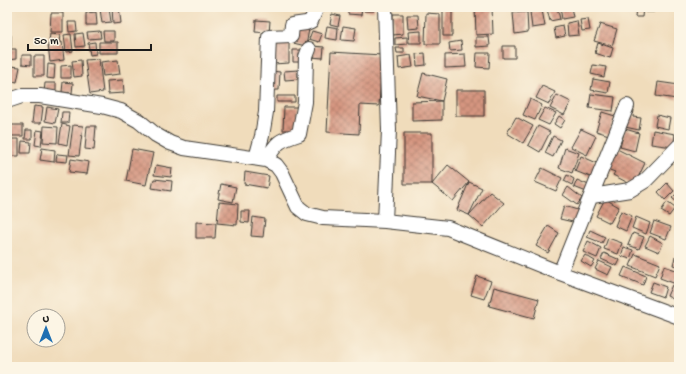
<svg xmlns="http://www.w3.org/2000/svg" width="686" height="374" viewBox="0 0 686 374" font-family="'Gochi Hand',sans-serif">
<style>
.building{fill:url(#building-cross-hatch)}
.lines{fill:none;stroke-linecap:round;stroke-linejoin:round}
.street-casing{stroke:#3c3934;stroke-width:16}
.street{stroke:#fff;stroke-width:14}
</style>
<defs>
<pattern id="building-cross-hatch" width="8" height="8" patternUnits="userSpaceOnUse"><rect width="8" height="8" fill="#d59580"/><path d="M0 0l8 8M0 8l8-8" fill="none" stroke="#ac7968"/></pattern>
</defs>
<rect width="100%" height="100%" fill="#fcf5e5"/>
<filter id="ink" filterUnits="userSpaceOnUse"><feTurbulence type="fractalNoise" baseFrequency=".025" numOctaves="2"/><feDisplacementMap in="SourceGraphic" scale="8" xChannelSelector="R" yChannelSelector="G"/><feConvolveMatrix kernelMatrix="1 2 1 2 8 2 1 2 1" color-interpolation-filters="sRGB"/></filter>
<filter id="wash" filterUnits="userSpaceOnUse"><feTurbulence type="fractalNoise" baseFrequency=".012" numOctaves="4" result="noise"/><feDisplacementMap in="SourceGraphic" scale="16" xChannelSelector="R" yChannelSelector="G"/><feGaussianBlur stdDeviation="0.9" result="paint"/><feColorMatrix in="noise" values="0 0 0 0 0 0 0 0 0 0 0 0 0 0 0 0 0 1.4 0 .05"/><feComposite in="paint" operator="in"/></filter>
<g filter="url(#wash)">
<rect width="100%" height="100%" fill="#f0dcbb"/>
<g id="blocks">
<path class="building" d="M112,7H119L121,23L113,24Z
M348,7H362L361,15L348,14Z
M364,7H374V11H364Z
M475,7H492L493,34L476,35Z
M557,7L560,19L550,21L547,9Z
M560,7H571L573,17L562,19Z
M636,7H643L642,17H635Z
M645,7H654V12H645Z
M109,8L111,22L102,23L100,9Z
M443,8H452V36H443Z
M542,10L545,26L532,28L530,12Z
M96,12L97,25H86V13Z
M527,12L528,32L515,34L513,13Z
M51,13H63V32H50Z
M426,13L440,14V44H425Z
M332,14L340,16L338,26L330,24Z
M393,14H403V34L393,35Z
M407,15H418L419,28L408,29Z
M588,19L590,30L582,31L580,20Z
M256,20L270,21L269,33L255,32Z
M577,21L579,35L568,36L567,23Z
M68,22H76L77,31L69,32Z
M600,24L617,29L612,46L594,41Z
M297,26L309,29L306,46L293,43Z
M327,26L338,28L337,40L325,38Z
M343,26L356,28L354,41L341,40Z
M563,26L565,36L556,38L554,28Z
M100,31L101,38L88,39L87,32Z
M103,31H114V41H104Z
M312,31L322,34L319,42L309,39Z
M421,31V43H409L408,32Z
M83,33L85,46L76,47L75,34Z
M50,34L60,35L59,42L49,41Z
M71,34L73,51L66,52L64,35Z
M7,35H11V47H7Z
M407,37V44L395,45V38Z
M476,37H489L490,46L476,47Z
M272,41H289V63L273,64Z
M461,41L462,50L450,51L449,43Z
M62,42L64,60L50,62L48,44Z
M95,42L96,54L90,55L88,43Z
M99,42H118V53H99Z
M598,43L613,48L610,58L595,53Z
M312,46L324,47L323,58L311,57Z
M503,46H515V58H503Z
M396,48H404V53H397Z
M7,49H16V59L7,60Z
M293,50H301V62H293Z
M331,52L382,55L379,106L360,105L359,134L327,132Z
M425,53L426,65L417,66L416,54Z
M477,53H490L489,68L476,67Z
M465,54L466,67L445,68V55Z
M22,55H31V65L22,64Z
M411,55L413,67L399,69L398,57Z
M34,56H44V76H34Z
M99,59L103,92L90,94L85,60Z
M81,60L82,76L74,77L72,61Z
M118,60L120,74L103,76L101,62Z
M48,64L55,65L54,79L47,78Z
M71,65V78H61V66Z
M593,65L606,67L604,77L591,74Z
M10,66L20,67L17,82L8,80Z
M298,70V79L285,80L284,71Z
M271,71L280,72L279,90H271Z
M423,73L447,79L442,101L417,96Z
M593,79L610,82L608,93L591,90Z
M123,80L124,93L108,94L107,81Z
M63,82L73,83L72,93L62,92Z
M658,82L679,85L677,99L656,96Z
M45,83H56V93H44Z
M542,86L555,92L549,104L536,98Z
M456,90H484V116H456Z
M591,94L615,97L613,111L589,108Z
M557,95L571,102L564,115L550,108Z
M277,96H295V102H277Z
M530,99L542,105L535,120L523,115Z
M442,101V120L412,121V102Z
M34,106L43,107L41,123H32Z
M47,107L58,109L55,123L45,121Z
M284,107H298L297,130H283Z
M545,108L556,113L549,125L538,120Z
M628,109L634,110L633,117L641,118L639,130L625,127Z
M62,112H69L68,123H61Z
M602,112L615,116L609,135L596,131Z
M657,115L670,118L668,129L655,126Z
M559,116L565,120L560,128L554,124Z
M516,117L533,126L523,143L507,133Z
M62,124L70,126L67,145L59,143Z
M7,125H23V136H7Z
M73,125L83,126L79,156L69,155Z
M44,126L58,127L57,143L43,142Z
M87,126H96L94,150L85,149Z
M538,126L550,132L540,152L528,145Z
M581,129L596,136L587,155L571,147Z
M625,129L639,133L635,151L620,147Z
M26,130H32V139H25Z
M37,130L43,131L41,146L35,145Z
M653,130L675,134L673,147L651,144Z
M404,133H432V184L448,165L469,182L482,188L469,215L490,192L504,203L483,227L469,215L457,210L469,182L453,201L432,184H404Z
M553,136L561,140L553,157L545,153Z
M8,139H19V156H8Z
M22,141L31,142L30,153H21Z
M42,148L55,150L54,162L40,160Z
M565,148L579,153L572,173L559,168Z
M132,149L153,153L146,185L126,181Z
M617,149L645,163L634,186L613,175L615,172L607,169Z
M57,154L68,155L67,162L56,161Z
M581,156L599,164L593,178L575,171Z
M71,159L89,162L87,174L69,172Z
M156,165L172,168L171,177L154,175Z
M542,168L562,178L556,191L535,182Z
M245,172L269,176L267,188L244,184Z
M567,175L574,179L572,185L564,181Z
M154,179L172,181L171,191L152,188Z
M577,180L591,186L589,193L574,187Z
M667,183L674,191L665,200L658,192Z
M221,184L236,187L233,202L218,199Z
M568,187L582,198L577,205L563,195Z
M679,191V204L672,198Z
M605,199L619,207L610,223L596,216Z
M219,202L238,204L237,225L217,223Z
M667,202L675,208L669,216L661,211Z
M564,206L581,211L577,223L560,219Z
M241,211H250L249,223L241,222Z
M621,211L632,216L626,231L615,226Z
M253,217L265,219L263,237L251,236Z
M636,217L650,223L646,234L632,228Z
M654,221L671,227L666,239L650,233Z
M196,222L216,223L215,238H196Z
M548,226L559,233L548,253L536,246Z
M590,230L605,237L602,243L587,237Z
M633,233L644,237L639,249L628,245Z
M650,236L663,243L659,252L645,246Z
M608,238L622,243L618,254L604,249Z
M588,241L601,248L597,258L583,252Z
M624,247L633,250L630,259L621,256Z
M604,253L620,260L617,266L601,259Z
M635,254L660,264L655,276L630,266Z
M585,255L595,261L591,267L581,261Z
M675,257L679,258V267L673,265Z
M599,261L612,267L608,275L595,269Z
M664,266L679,271L676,284L660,278Z
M625,267L646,276L643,285L621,276Z
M477,276L491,281L484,299L471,295Z
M653,282L666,287L663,297L649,292Z
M672,285L679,288V296L677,301L667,296Z
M494,287L539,299L534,318L489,306Z"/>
</g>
</g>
<g filter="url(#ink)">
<use href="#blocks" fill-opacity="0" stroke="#3c3934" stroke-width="1"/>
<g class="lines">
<defs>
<path id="street" d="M385,7L389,130L385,221
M7,101L22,96H40L102,106L121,111L139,121L156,135L170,143L184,148L266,160L276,165L282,173L298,207L307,214L323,218L385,221L448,228L560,273L679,317
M256,158L262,136L266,112L269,37L291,36L292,25L306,23L311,21L317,7
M266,160C278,141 278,141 299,134L305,102L306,57L309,49
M592,196L630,190L645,181L679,146
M560,273L627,106"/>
</defs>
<use href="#street" class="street-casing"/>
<use href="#street" class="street"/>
</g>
</g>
<rect width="686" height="374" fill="none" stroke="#fcf5e5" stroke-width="24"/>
<g transform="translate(46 328)"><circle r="19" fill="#fcf5e5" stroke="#a29e95"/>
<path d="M0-3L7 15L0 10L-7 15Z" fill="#1f6fb2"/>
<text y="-6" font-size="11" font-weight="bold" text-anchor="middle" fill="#1c1c1c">U</text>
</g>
<path d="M28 44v6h123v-6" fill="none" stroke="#1c1c1c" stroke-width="2"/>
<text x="34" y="44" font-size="12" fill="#1c1c1c" stroke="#fcf5e5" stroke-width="3" paint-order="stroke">50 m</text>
</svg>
